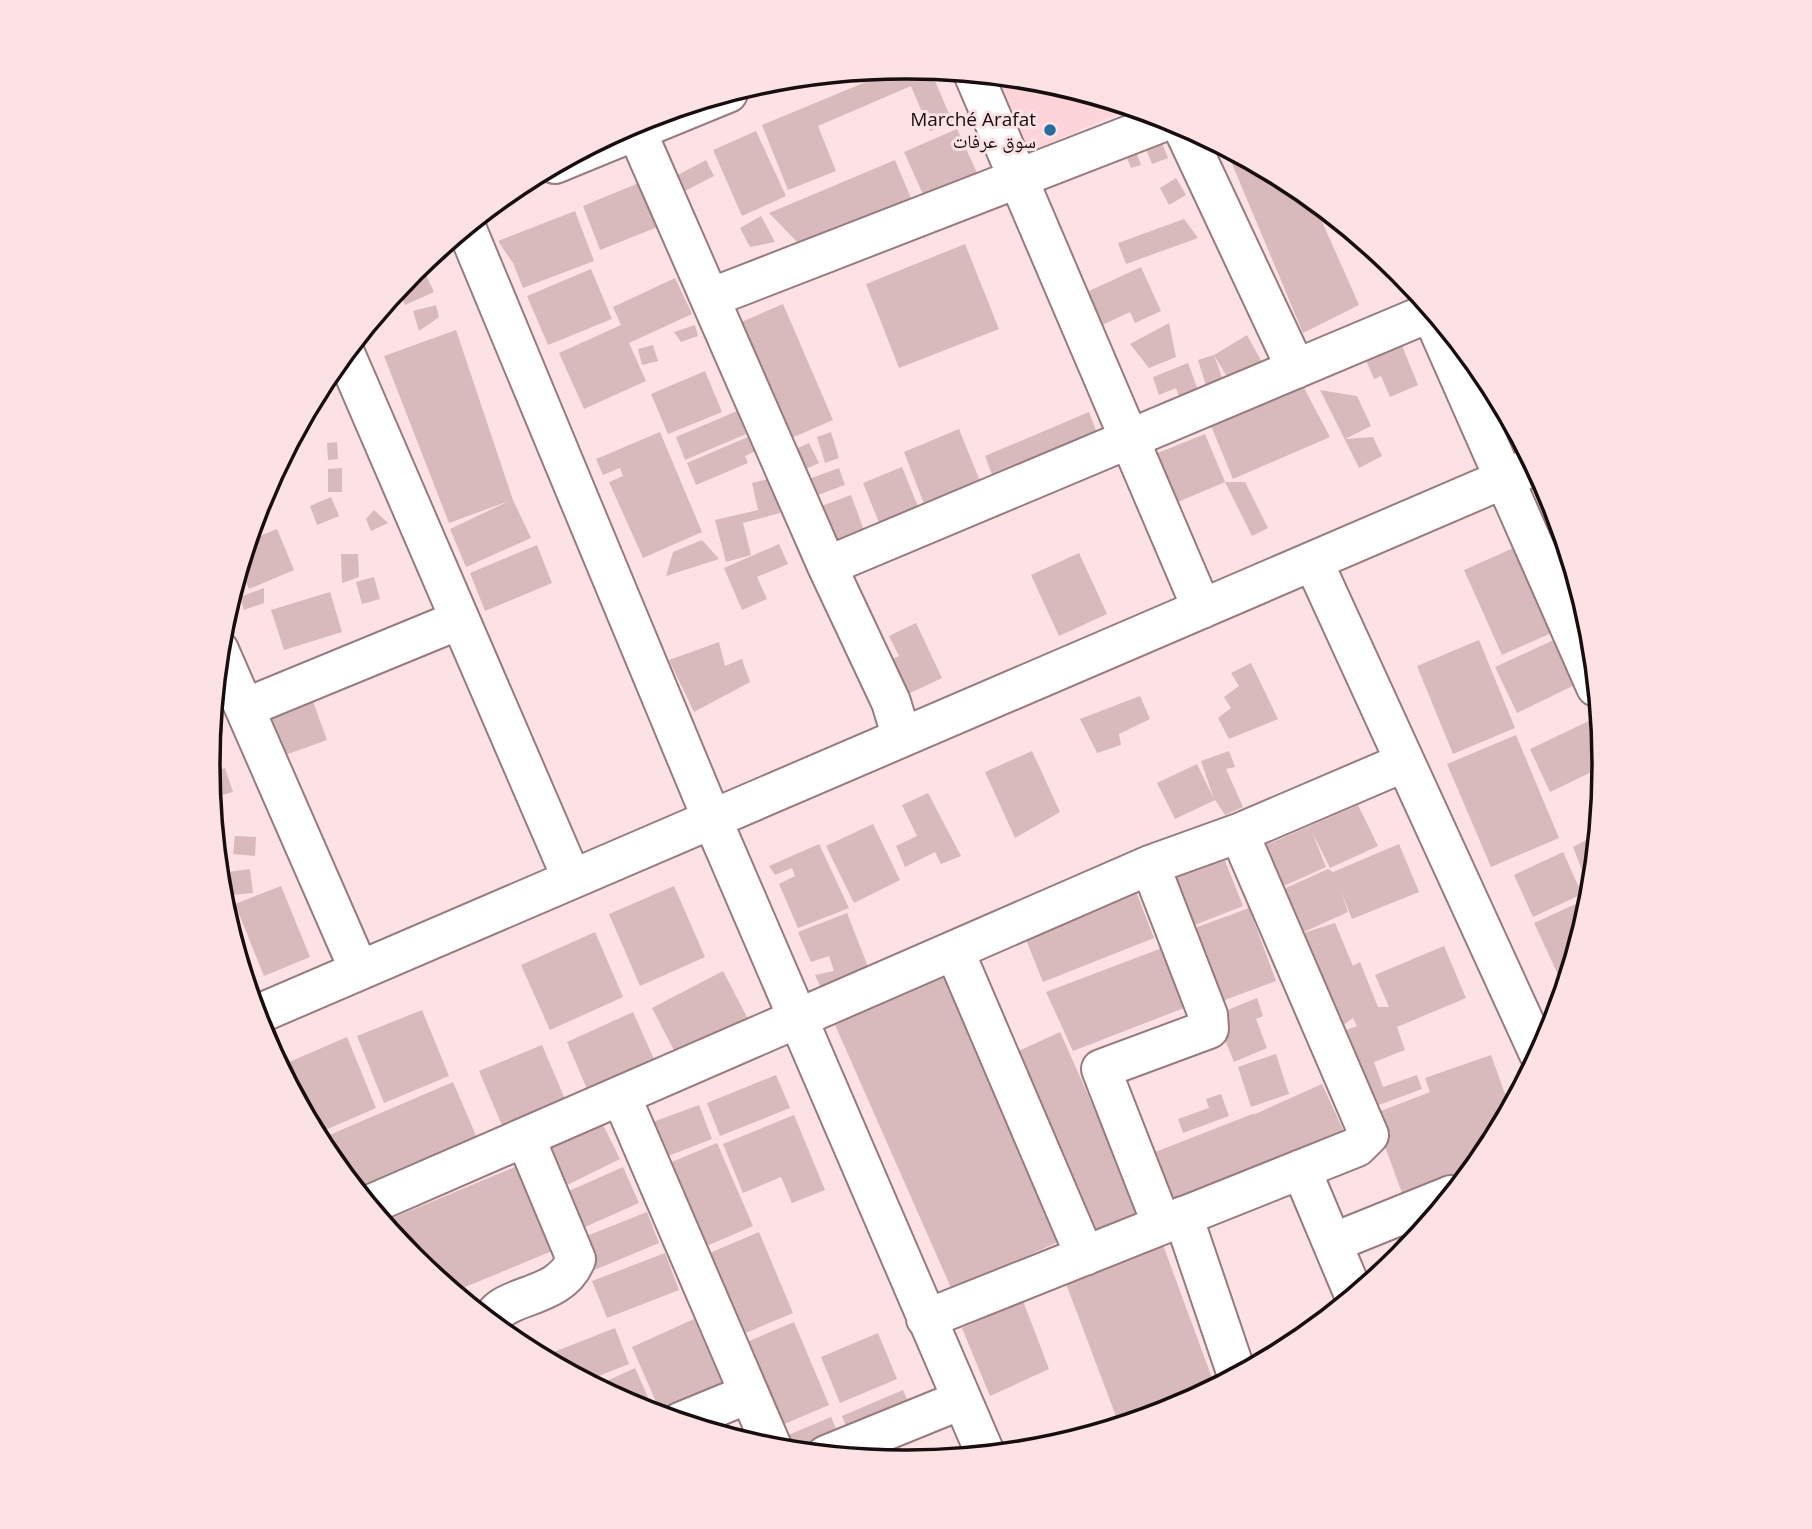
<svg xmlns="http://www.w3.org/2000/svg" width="1812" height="1529" viewBox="0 0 1812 1529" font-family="'Open Sans','Noto Naskh Arabic',sans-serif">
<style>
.built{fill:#fdd4d8}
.building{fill:#d8b9bc}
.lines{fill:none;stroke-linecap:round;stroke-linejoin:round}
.minor-casing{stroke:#987b7e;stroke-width:42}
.minor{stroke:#fff;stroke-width:38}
.poi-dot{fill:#236da1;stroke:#fce2e4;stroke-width:2.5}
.labels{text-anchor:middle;stroke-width:6;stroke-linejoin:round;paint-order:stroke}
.poi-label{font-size:19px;fill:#190e0f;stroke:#fce2e4;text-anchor:end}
.rim{fill:none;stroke:#190e0f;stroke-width:3.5}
</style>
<rect width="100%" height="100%" fill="#fce2e4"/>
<path class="built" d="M993,75L1043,80L1133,107L1029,152Z"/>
<path class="building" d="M902,67L930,69L952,121L930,131L911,86L818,126L836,171L788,190L762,125Z
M957,129L979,177L926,201L904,152Z
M756,131L786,196L742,216L713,150Z
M1160,138L1168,158L1152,164L1144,144Z
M1225,147L1294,184L1312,199L1359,305L1303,333Z
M1135,149L1141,165L1131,168L1124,151Z
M706,160L714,176L681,193L674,177Z
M895,160L913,203L804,249L769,213Z
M1176,178L1186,195L1169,205L1160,188Z
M641,182L660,226L600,250L583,206Z
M575,211L594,261L523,288L513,263L498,241Z
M761,216L775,242L750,247L740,228Z
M1184,219L1198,238L1126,264L1118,243Z
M965,244L999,329L899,368L866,284Z
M1141,267L1161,311L1135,323L1130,312L1102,325L1085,293Z
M591,269L612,319L548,345L527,296Z
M424,271L434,292L405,305L398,289L406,279Z
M675,278L692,314L629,343L646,381L584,409L559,353L621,325L613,307Z
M783,304L833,420L782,442L732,326Z
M436,305L439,317L419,331L413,311Z
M1169,323L1176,357L1149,368L1130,344Z
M695,325L698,336L681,342L674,332Z
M456,330L513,500L531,538L466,567L450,529L509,501L449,523L384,356Z
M1247,335L1263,364L1230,382L1214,355Z
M1401,343L1418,385L1390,397L1381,376L1374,379L1365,358Z
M653,345L658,361L642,365L638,349Z
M1214,355L1224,383L1207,389L1198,360Z
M1188,363L1198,390L1179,397L1176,388L1159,395L1153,377Z
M705,371L722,412L668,434L651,394Z
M1303,386L1330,437L1233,479L1211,426Z
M1320,390L1357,396L1371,426L1345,439L1373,437L1382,456L1359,468Z
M737,411L746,434L685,460L676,437Z
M1089,412L1102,447L997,488L985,456Z
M959,429L984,491L928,514L904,452Z
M660,432L702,532L643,558L609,482L623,476L620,468L603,475L596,459Z
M831,432L839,458L825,463L817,437Z
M1205,434L1225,482L1164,508L1145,458Z
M750,436L756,451L745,456L748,463L696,485L687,463Z
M337,442L338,459L328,460L327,443Z
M809,443L819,463L799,472L789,452Z
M902,467L923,519L884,535L863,483Z
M342,468V492H328V469Z
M839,468L845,485L815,496L809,479Z
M772,478L780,513L743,523L751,555L726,562L715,520L758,510L752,483Z
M1225,482H1245L1268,528L1252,536Z
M851,495L869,544L830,559L811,510Z
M331,497L339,516L317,525L310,506Z
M374,510L388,523L371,531L366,519Z
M277,529L294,570L249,589L240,567L248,541Z
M702,540L719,559L666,576L673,552Z
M779,544L788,564L757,577L767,599L742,610L724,568Z
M537,545L552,583L485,611L470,573Z
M1518,546L1556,631L1502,655L1464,570Z
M1079,553L1107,614L1059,636L1031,575Z
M341,554H358L359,577L342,583Z
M374,577L380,599L362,604L356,582Z
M264,588V603L244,610L240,597Z
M330,592L342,632L284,650L271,610Z
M916,623L942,678L891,702L875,667L899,656L889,636Z
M1558,638L1579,683L1517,713L1495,667Z
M1479,640L1515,728L1453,754L1417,666Z
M719,642L725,666L742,659L750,682L694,712L669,660Z
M1251,663L1278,719L1229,739L1218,718L1231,708L1224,697L1239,686L1231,673Z
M310,693L327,740L274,759L257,712Z
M1140,696L1150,719L1119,734L1121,745L1097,753L1080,719Z
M214,708H222L223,732H211Z
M1593,719L1601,736L1604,766L1550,792L1530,749Z
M1516,735L1559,838L1491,867L1447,764Z
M1032,751L1060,812L1015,838L985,772Z
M1229,751L1235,767L1226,769L1243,807L1225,815L1215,800L1175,819L1157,783L1197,764L1214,799L1201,761Z
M225,768L233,792L215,797L209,773Z
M928,793L961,856L941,864L935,852L905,867L896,846L917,836L902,805Z
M1358,805L1378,846L1330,868L1312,832L1326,867L1277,889L1259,848Z
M873,824L900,880L854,903L826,846Z
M1597,834L1596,845L1591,893L1573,847Z
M235,836L256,837L255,856L233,854Z
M215,840H220L223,889H220Z
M819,844L849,908L798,928L779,884L795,876L792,868L775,875L769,866Z
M1399,844L1419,892L1352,919L1341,891L1348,912L1297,935L1335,923L1353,966L1360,962L1378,1007H1389L1375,975L1444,946L1466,998L1397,1027L1405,1050L1374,1062L1383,1087L1417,1075L1422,1089L1368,1109L1336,1034L1357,1026L1353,1018L1334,1032L1277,892L1328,869L1333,872Z
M1563,852L1582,894L1533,917L1514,875Z
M1222,853L1243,906L1182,930L1162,876Z
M250,869L253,893L231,895L228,872Z
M1130,876L1154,938L1043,982L1023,932Z
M281,886L310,957L264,976L235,904Z
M674,886L705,957L640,986L609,914Z
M1591,897L1567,979L1561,981L1534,923Z
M1249,908L1276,981L1219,1002L1192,929Z
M847,913L872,977L825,997L815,975L834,971L829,956L811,962L798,932Z
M595,932L623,997L550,1030L521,965Z
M1162,948L1184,1008L1073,1051L1046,992Z
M949,966L1069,1237L952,1290L832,1018Z
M723,971L749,1021L678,1058L652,1008Z
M1257,998L1263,1016L1256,1019L1267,1048L1234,1062L1215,1015Z
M422,1010L449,1076L384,1103L357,1036Z
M633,1012L657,1066L590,1096L567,1042Z
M1060,1032L1119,1164L1140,1220L1088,1243L1008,1056Z
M347,1037L376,1108L316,1134L280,1066Z
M542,1045L570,1111L507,1137L479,1071Z
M1276,1054L1289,1094L1251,1107L1238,1067Z
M1491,1055L1510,1108L1486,1153L1466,1178L1405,1201L1373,1114L1430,1092L1425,1078Z
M776,1075L790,1108L720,1136L707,1103Z
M453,1082L480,1145L361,1195L326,1152L320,1139Z
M1322,1084L1345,1134L1174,1207L1150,1154L1255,1113L1253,1115Z
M1221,1094L1229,1116L1183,1133L1178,1119L1209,1108L1206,1099Z
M699,1105L712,1139L663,1158L650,1123Z
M794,1115L825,1190L792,1203L781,1177L743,1193L723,1144Z
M602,1123L620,1159L563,1187L546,1151Z
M717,1143L753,1226L702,1248L667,1164Z
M522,1164L557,1249L453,1292L412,1258L383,1222Z
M623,1167L639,1203L576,1231L560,1195Z
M647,1212L659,1243L592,1271L579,1239Z
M759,1232L793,1313L738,1336L705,1255Z
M1163,1245L1215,1386L1117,1419L1065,1281Z
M665,1253L679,1290L607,1318L592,1281Z
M1023,1301L1049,1369L990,1396L962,1328Z
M694,1319L722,1383L660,1411L632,1347Z
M794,1322L829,1405L782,1425L747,1342Z
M615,1328L629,1364L586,1381L541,1357Z
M878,1333L897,1379L840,1403L821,1357Z
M635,1368L655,1413L654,1414L596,1386Z
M903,1390L912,1411L850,1437L842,1416Z
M831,1417L841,1441L810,1453L793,1451L786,1436Z"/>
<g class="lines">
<defs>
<path id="minor" d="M973,73L1202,609
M633,123L827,566L891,702L901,735
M1181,124L1296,369
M555,164L728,93
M466,227L712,819L986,1455
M710,298L1171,119
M1428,306L1596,687
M345,353L572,879
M1313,561L1539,1054
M827,566L1431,312
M219,650L359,970
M245,708L459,620
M1150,865L1208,1015L1209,1029L1101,1069L1162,1225
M955,952L1085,1256
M256,1015L1534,466
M621,1096L773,1449
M1301,1169L1354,1295
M369,1205L1150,865L1239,833L1405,762
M1183,1216L1237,1375
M1332,1243L1451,1195
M926,1319L1357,1147L1369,1135L1239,833
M491,1323C498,1292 560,1302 576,1259L525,1137
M680,1422L748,1394
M826,1455L961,1400"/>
</defs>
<use href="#minor" class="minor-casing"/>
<use href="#minor" class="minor"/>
</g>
<circle class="poi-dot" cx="1050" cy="130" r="7"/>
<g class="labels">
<g class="poi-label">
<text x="1036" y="126">Marché Arafat<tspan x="1036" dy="22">سوق عرفات</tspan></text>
</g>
</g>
<path d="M0 0H1812V1529H0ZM905 79H907A685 685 0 0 1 1592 764V765A685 685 0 0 1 907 1450H905A685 685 0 0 1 220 765V764A685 685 0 0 1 905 79Z" fill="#fce2e4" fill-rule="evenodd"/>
<path class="rim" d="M905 79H907A685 685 0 0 1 1592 764V765A685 685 0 0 1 907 1450H905A685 685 0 0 1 220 765V764A685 685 0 0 1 905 79Z"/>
</svg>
